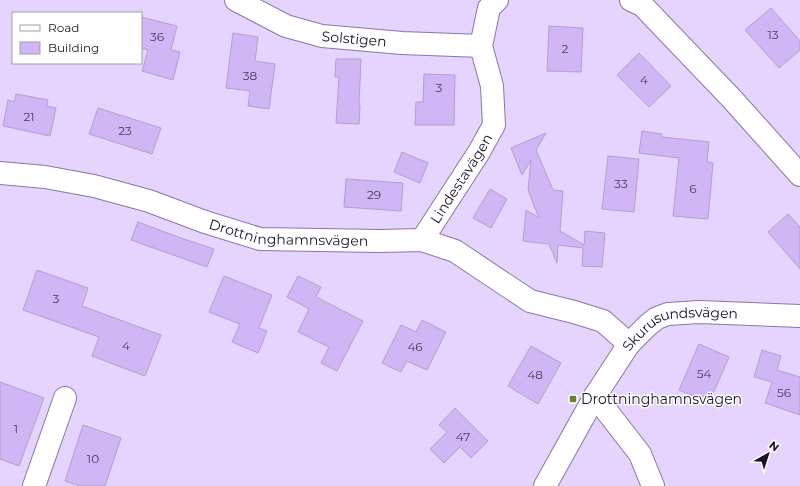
<svg xmlns="http://www.w3.org/2000/svg" width="800" height="486" viewBox="0 0 800 486" font-family="Montserrat,sans-serif">
<style>
.building{fill:#d1b6f5;stroke:#b49fd1}
.lines{fill:none;stroke-linecap:round;stroke-linejoin:round}
.minor-casing{stroke:#8b76a6;stroke-width:24}
.tertiary-casing{stroke:#8b76a6;stroke-width:24}
.minor{stroke:#fff;stroke-width:22}
.tertiary{stroke:#fff;stroke-width:22}
.poi-dot{fill:#6b8335;stroke:#fefefe;stroke-width:1.5}
.labels{text-anchor:middle;stroke-width:3;stroke-linejoin:round;paint-order:stroke}
.number-label{font-size:12px;fill:#483b58}
.street-label{font-size:14px;fill:#1a1224;stroke:#fefefe}
.poi-label{font-size:14px;fill:#1a1224;stroke:#fefefe;text-anchor:start}
</style>
<rect width="100%" height="100%" fill="#e5d4fe"/>
<path class="building" d="M771,8L800,41V50L779,68L745,30Z
M141,17L177,26L171,50L180,52L173,80L142,71L148,50L141,48Z
M549,26L583,28L581,72L547,71Z
M233,33L258,37L255,61L275,64L269,109L248,106L250,91L226,88Z
M639,53L671,86L649,107L617,75Z
M336,59H361L359,105H360L359,124L336,123L339,77H335Z
M424,74L455,75L454,125H415L416,102H423Z
M16,94L48,100L47,106L56,108L50,136L3,126L8,100L14,102Z
M98,108L161,128L152,154L89,134Z
M642,131L662,134V137L709,142L707,162L713,163L708,219L673,216L679,158L639,153Z
M546,133L536,150L553,190L563,191L560,231L584,245L585,231L605,233L602,267L582,266L583,248L558,245L557,263L549,244L523,241L526,210L539,218L528,190L531,160L522,175L511,148Z
M402,152L428,163L420,183L394,172Z
M608,156L639,159L634,212L602,209Z
M346,179L403,183L401,211L344,207Z
M490,189L507,199L491,228L473,218Z
M788,214L800,227V269L768,232Z
M138,222L178,237L214,249L207,267L131,240Z
M37,270L88,288L82,306L161,335L145,376L92,356L99,337L23,310Z
M224,276L272,295L259,328L267,331L258,353L232,342L240,324L209,312Z
M298,276L321,287L316,297L363,321L337,371L321,363L329,347L298,332L309,309L287,297Z
M422,320L446,332L427,370L407,361L401,372L382,363L401,325L416,332Z
M699,344L729,357L709,403L679,390Z
M531,346L561,363L538,404L508,386Z
M762,350L781,356L777,370L800,377V415L765,403L772,382L754,377Z
M0,382L44,398L19,466L0,459Z
M455,408L488,441L471,458L460,447L444,463L430,449L447,432L439,425Z
M83,425L121,438L105,486H80L65,481Z"/>
<g class="lines">
<defs>
<g id="minor">
<path id="s1" d="M236,0L286,26L322,36L402,43L481,46"/>
<path d="M631,0L642,5L732,99L800,175"/>
<path id="s2" d="M0,173L45,177L94,186L149,201L205,222L260,239L380,241L422,240L455,251L530,301L574,312L603,321L629,344"/>
<path id="s3" d="M422,240L479,152L494,125L492,86L481,46L489,8L497,0"/>
<path d="M595,396L640,454L653,486"/>
<path d="M34,486L65,398"/>
</g>
<g id="tertiary">
<path id="s4" d="M545,486L595,396L629,344L648,325L657,318L668,314L699,312L800,316"/>
</g>
</defs>
<use href="#minor" class="minor-casing"/>
<use href="#tertiary" class="tertiary-casing"/>
<use href="#minor" class="minor"/>
<use href="#tertiary" class="tertiary"/>
</g>
<rect class="poi-dot" x="569" y="395" width="8" height="8" rx="2"/>
<g class="labels">
<g class="number-label">
<text x="773" y="39">13</text>
<text x="157" y="41">36</text>
<text x="565" y="53">2</text>
<text x="250" y="80">38</text>
<text x="644" y="84">4</text>
<text x="439" y="92">3</text>
<text x="29" y="121">21</text>
<text x="125" y="135">23</text>
<text x="621" y="188">33</text>
<text x="693" y="193">6</text>
<text x="374" y="199">29</text>
<text x="56" y="303">3</text>
<text x="126" y="350">4</text>
<text x="415" y="351">46</text>
<text x="704" y="378">54</text>
<text x="535" y="379">48</text>
<text x="784" y="397">56</text>
<text x="16" y="433">1</text>
<text x="463" y="441">47</text>
<text x="93" y="463">10</text>
</g>
<g class="street-label">
<text dy="5" stroke="none"><textPath href="#s1" startOffset="126">Solstigen</textPath></text>
<text dy="5" stroke="none"><textPath href="#s3" startOffset="73">Lindestavägen</textPath></text>
<text dy="5" stroke="none"><textPath href="#s2" startOffset="297">Drottninghamnsvägen</textPath></text>
<text dy="5" stroke="none"><textPath href="#s4" startOffset="222">Skurusundsvägen</textPath></text>
</g>
<g class="poi-label">
<text x="581" y="404">Drottninghamnsvägen</text>
</g>
</g>
<rect x="12" y="12" width="130" height="52" fill="#fefefe" stroke="#a3a0a7"/>
<rect x="20" y="25" width="20" height="6" fill="#ffffff" stroke="#a3a0a7"/>
<text x="48" y="32" font-size="12" fill="#1a1224">Road</text>
<rect x="20" y="42" width="20" height="12" fill="#d1b6f5" stroke="#a3a0a7"/>
<text x="48" y="52" font-size="12" fill="#1a1224">Building</text>
<g transform="translate(768 454) rotate(39)" stroke="#fefefe" stroke-width="3" paint-order="stroke">
<path d="M0-3L7 15L0 10L-7 15Z" fill="#1a1224"/>
<text y="-6" font-size="11" font-weight="bold" text-anchor="middle" fill="#1a1224">N</text>
</g>
</svg>
